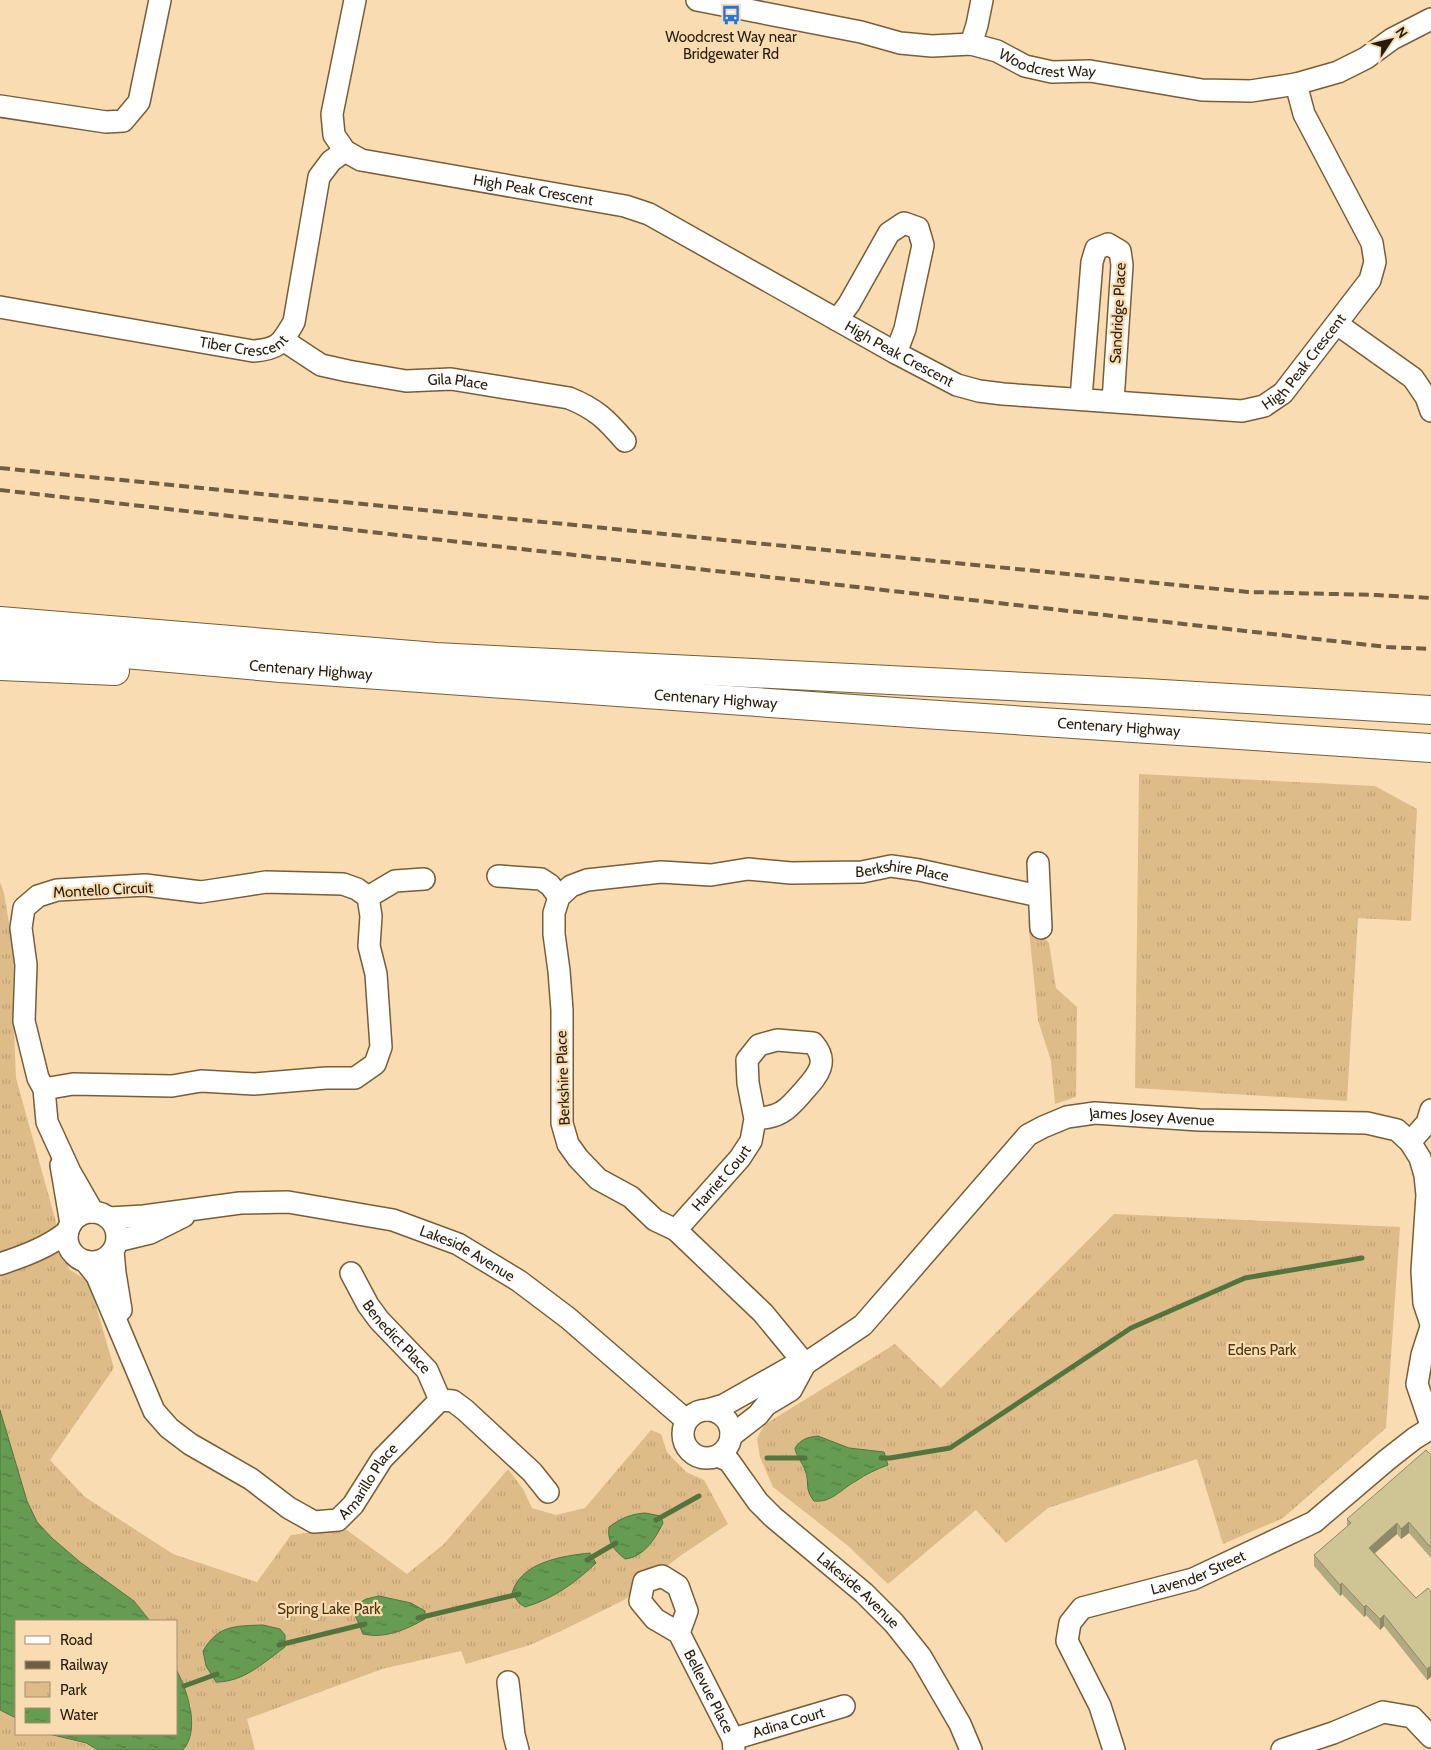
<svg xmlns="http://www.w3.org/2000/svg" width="1431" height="1750" viewBox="0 0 1431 1750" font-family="Cabin,sans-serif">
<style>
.park{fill:url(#park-tufts)}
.water{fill:url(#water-ripples);stroke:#53753d}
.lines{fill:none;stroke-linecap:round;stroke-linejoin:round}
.stream{stroke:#53753d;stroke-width:5}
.minor-casing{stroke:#775e37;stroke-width:24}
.highway-casing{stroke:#775e37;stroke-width:30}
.minor{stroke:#fff;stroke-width:21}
.highway{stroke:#fff;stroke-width:28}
.rail{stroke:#6f5e44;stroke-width:4;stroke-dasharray:10 5;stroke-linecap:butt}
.wall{fill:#b1a97f}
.shaded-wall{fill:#908968}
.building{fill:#cec494;stroke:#908968}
.labels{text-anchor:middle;stroke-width:4.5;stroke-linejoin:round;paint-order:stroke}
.poi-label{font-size:15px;fill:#281d0c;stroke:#f9dcb1}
.street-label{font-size:15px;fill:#281d0c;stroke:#f9dcb1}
.park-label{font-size:15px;fill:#4a3511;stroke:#f9dcb1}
</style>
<defs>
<pattern id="park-tufts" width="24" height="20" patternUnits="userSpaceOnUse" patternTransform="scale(1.25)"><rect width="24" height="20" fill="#debc8a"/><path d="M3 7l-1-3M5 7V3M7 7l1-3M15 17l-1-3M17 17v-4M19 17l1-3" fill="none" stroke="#bea176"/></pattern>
<pattern id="water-ripples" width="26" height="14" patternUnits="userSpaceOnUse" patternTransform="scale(1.25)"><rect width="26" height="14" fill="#669b52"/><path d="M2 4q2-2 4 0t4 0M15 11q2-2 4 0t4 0" fill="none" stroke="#547e42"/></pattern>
</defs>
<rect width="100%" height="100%" fill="#f9dcb1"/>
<path class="park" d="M1139,774L1375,786L1417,809L1411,921L1358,918L1347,1101L1135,1088Z
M0,882L4,893L14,954L13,1006L16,1078L69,1269L89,1282L114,1368L50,1460L85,1497L173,1554L257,1582L291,1535L344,1528L407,1574L444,1544L508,1469L523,1489L532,1508L556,1515L585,1508L651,1430L661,1434L667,1452L686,1472L704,1480L728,1524L680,1556L624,1600L557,1633L530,1645L466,1664L461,1651L382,1669L247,1719L255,1750H183L185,1749L191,1706L176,1669V1621H150L134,1601L80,1562L52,1538L37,1522L27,1501L0,1410Z
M1028,920L1049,943L1056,988L1077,1007L1076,1097L1055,1104L1051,1061L1038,1020Z
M1114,1214L1400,1227L1386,1428L1283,1518L1223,1544L1197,1459L1048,1508L1006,1543L976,1510L888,1584L847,1545L773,1487L760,1457L757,1439L764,1425L895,1344L941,1388Z
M0,1710L16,1718V1734H49L86,1744L98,1750H0Z"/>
<path class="water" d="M0,1410L27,1501L37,1522L52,1538L80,1562L134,1601L150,1621H16V1718L0,1710Z
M818,1436L849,1448L884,1452L888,1465C877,1469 866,1474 856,1481C841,1489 832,1503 814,1501C804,1489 810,1482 805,1470C802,1462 796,1456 795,1448C801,1439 808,1437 818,1436Z
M645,1513L661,1516L663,1523C655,1539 644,1557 625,1559C614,1550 607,1542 609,1527C621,1518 631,1514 645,1513Z
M590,1553L596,1563C575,1583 553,1599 525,1607L519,1603L512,1593C521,1562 562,1556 590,1553Z
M379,1596L411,1603L425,1611V1619C405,1630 385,1639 363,1634L355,1615L356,1605L366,1599Z
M263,1625L280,1629L285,1635V1647C263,1663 244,1682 216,1682L206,1666L203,1651C218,1625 235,1626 263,1625Z
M176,1669C187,1690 201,1729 183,1750H98L86,1743L49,1734H176Z"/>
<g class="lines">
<path class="stream" d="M767,1458H805
M881,1458H890L950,1448L1131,1328L1245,1278L1362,1258
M656,1520L699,1496
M587,1560L616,1543
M418,1618L519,1594
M279,1645L365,1624
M184,1686L217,1674"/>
<defs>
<g id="minor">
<path id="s1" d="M355,0L332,114L334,135L345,151L361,160L625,206L649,214L896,353L957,385L979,391L1003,394L1242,411L1264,406L1283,393L1370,280L1375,262L1372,243L1304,114L1296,84"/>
<path id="s2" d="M697,0L861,32L900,43L932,46L971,44L997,51L1025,66L1052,72L1090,71L1202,90L1251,91L1296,84L1338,72L1366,58L1392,39L1431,19"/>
<path d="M971,44L977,25L982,0"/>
<path d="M0,106L106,122L123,121L139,102L160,0"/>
<path id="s3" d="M0,307L253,351C279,349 281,344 294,322L319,177L331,161L345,151"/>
<path d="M837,320L849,304L889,233L904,223L918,228L923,245L905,329L896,353"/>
<path d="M1337,324L1413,378L1426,397L1431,411"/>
<path id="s4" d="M283,340L321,365L348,371L406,381L451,379L569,398C596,409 606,419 625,441"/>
<path d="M1081,398L1092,262L1096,249L1108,244L1120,251L1122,265L1113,401"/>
<path d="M1038,863L1041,928"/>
<path d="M498,876L541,879L550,885L559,897"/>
<path d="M368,897L395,881L424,879"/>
<path d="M44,1089L73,1084L172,1086L201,1081L254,1084L326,1078H355L375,1064L381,1047L376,974L369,946L371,916L368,897L357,889L343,884L266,882L201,892L145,885L57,890L38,896L24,908L21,928L26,965L24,1021L38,1078L44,1089L47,1122L70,1172L93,1212"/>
<path d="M1410,1142L1427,1123L1431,1110"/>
<path d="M61,1165L71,1224"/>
<circle cx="92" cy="1237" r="25"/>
<path id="s5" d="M109,1218L144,1216L240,1203L288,1202L393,1220L458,1244L519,1281L568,1318L686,1420"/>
<path id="s6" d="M676,1230L740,1158L751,1141L755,1119L748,1083L747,1060L759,1045L777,1040L813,1043C831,1063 816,1077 802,1093C796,1100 789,1108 782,1112C774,1117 764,1118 755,1119"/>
<path d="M117,1241L150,1233L184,1216"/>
<path d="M113,1251L115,1273L121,1310"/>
<path id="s7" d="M85,1261L97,1276L154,1411L169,1428L190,1444L251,1479L289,1508L314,1522L338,1520L353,1505L382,1459L440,1400L453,1401L465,1410L532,1472L548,1492"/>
<path d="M0,1264C24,1256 49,1247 68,1231"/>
<path id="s8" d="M351,1273L368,1305L379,1320L427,1370L440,1400"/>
<path d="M1431,1327L1422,1355L1417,1384L1431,1425"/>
<path id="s9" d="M805,1364L763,1313L676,1230L655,1220L631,1197L598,1179L578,1158L568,1144L562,1123V1010L559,971L554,934V913L559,897L571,886L587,880L661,872L711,875L748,869L791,873L862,872L891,866L919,870L1039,896"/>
<circle cx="707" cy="1434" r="24"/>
<path id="s10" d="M707,1410L724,1405L793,1366L805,1364L863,1325L1028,1135L1043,1127L1067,1117L1095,1113L1199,1120L1367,1123L1397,1130L1410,1142L1420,1158L1425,1175L1427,1195L1422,1271L1424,1303L1431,1324"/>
<path d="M731,1436L758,1415L766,1405L791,1390L805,1364"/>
<path id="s11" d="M718,1456L729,1461L758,1502L773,1517L864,1593L894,1623L921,1657L960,1724L971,1750"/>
<path id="s12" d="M679,1633L687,1611L678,1586L662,1576L644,1582L640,1601L655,1619L679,1633L733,1739L734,1750"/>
<path d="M508,1682L514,1735L518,1750"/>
<path id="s13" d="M733,1739L844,1706"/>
<path id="s14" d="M1114,1750L1100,1706L1067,1641L1070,1623L1082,1608L1193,1579L1314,1522L1388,1459L1415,1438L1431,1428"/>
<path d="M1282,1750L1333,1733L1383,1712L1412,1717L1431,1737"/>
</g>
<g id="highway">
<path d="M0,621L436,657L1146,693L1431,710"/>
<path id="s15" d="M0,643L281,668L924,714L1431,748"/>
<path d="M0,666L115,671"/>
</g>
</defs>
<use href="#minor" class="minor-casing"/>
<use href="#highway" class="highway-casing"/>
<use href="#minor" class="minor"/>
<use href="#highway" class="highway"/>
<path class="rail" d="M0,468L1248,592L1377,595L1431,598
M0,490L1387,647L1431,649"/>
</g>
<path class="wall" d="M1431,1455V1558L1409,1533L1401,1539L1397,1534L1375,1553L1416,1598L1431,1592V1677L1427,1680L1384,1626L1380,1630L1366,1615L1364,1617L1342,1594L1340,1596L1314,1566V1555L1347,1527V1519Z"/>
<path class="shaded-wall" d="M1409,1522V1533L1401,1539V1529Z
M1397,1523V1534L1369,1558V1548Z
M1342,1583V1594L1340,1596V1585Z
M1366,1605V1615L1364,1617V1607Z
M1384,1615V1626L1380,1630V1619Z
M1431,1666V1677L1427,1680V1669Z"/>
<path class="building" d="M1426,1450L1431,1455V1548L1409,1522L1401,1529L1397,1523L1369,1548L1416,1598L1428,1588L1431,1592V1666L1427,1669L1384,1615L1380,1619L1366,1605L1364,1607L1342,1583L1340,1585L1314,1555L1351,1523L1347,1519Z"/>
<defs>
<symbol id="bus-bare" viewBox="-9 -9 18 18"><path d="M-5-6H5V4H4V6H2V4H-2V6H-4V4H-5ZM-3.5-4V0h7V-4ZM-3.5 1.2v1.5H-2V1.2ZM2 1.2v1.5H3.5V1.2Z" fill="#2574df" stroke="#f9dcb1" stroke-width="2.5" paint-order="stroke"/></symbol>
</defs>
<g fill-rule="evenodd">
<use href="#bus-bare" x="717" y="1" width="28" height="28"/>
</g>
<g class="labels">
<g class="poi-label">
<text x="731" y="42">Woodcrest Way near<tspan x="731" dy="17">Bridgewater Rd</tspan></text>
</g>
<g class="street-label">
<text dy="5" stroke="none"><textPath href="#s2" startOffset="359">Woodcrest Way</textPath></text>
<text dy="5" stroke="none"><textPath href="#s1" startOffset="350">High Peak Crescent</textPath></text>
<text transform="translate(1118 313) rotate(-87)" y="5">Sandridge Place</text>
<text dy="5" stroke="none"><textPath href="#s3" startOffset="248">Tiber Crescent</textPath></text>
<text dy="5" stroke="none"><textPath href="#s1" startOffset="755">High Peak Crescent</textPath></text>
<text dy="5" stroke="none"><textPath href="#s1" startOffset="1190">High Peak Crescent</textPath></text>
<text dy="5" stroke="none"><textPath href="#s4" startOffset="184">Gila Place</textPath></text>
<text dy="5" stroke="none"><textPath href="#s15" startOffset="312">Centenary Highway</textPath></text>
<text dy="5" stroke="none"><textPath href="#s15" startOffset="718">Centenary Highway</textPath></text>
<text dy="5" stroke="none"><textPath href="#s15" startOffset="1122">Centenary Highway</textPath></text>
<text dy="5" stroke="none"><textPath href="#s9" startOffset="926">Berkshire Place</textPath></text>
<text transform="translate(103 890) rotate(-3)" y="5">Montello Circuit</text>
<text transform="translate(563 1078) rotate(-92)" y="5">Berkshire Place</text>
<text dy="5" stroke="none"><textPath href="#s10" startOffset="559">James Josey Avenue</textPath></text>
<text dy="5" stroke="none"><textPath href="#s6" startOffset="69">Harriet Court</textPath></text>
<text dy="5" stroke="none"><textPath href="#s5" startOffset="368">Lakeside Avenue</textPath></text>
<text dy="5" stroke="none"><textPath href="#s8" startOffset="79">Benedict Place</textPath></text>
<text dy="5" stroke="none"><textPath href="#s7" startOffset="435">Amarillo Place</textPath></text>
<text dy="5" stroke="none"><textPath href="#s14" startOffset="278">Lavender Street</textPath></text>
<text dy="5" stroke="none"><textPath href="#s11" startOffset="196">Lakeside Avenue</textPath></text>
<text dy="5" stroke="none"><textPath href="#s12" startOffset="224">Bellevue Place</textPath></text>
<text dy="5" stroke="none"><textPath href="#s13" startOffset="58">Adina Court</textPath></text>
</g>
<g class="park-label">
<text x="1262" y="1355">Edens Park</text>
<text x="329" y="1614">Spring Lake Park</text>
</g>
</g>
<rect x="15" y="1620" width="162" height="115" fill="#f9dcb1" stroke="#a5906f"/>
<rect x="25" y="1636" width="25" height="8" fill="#ffffff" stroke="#a5906f"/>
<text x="60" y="1645" font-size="15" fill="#281d0c">Road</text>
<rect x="25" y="1661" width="25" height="8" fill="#6f5e44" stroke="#a5906f"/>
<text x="60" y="1670" font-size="15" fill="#281d0c">Railway</text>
<rect x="25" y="1682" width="25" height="15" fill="url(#park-tufts)" stroke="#a5906f"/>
<text x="60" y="1695" font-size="15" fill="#281d0c">Park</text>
<rect x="25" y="1708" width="25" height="15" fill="url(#water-ripples)" stroke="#a5906f"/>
<text x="60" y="1720" font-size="15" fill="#281d0c">Water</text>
<g transform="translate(1391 40) rotate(55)" stroke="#f9dcb1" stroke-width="4" paint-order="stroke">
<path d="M0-4L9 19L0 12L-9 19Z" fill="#281d0c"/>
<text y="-8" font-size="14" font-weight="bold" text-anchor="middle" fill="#281d0c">N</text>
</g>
</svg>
